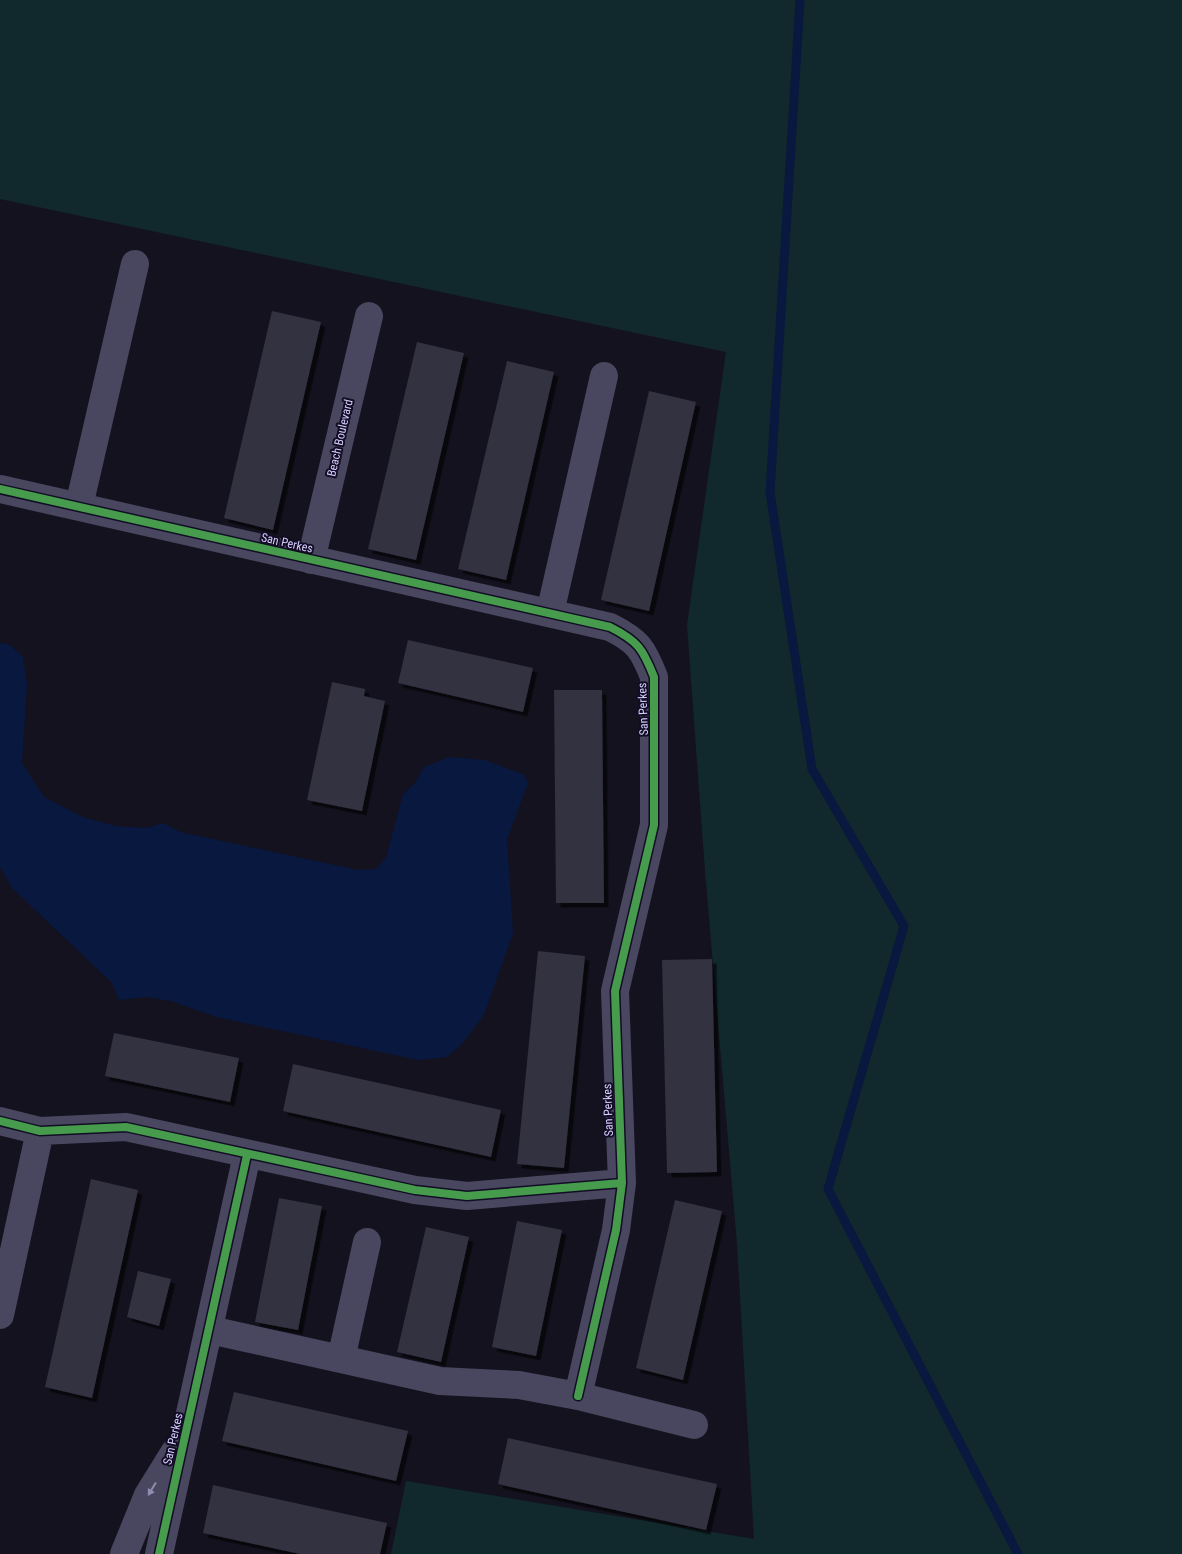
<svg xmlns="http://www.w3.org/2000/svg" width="1182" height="1554" viewBox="0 0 1182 1554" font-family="'Roboto Condensed',sans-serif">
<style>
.green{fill:#11292c}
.water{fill:#08183f}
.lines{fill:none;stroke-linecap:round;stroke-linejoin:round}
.stream{stroke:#08183f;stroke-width:9}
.building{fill:#333041;filter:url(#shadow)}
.minor{stroke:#494760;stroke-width:28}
.cycleway-casing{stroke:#120d24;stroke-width:11}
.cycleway{stroke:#469c4c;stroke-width:8}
.oneway{fill:#908bb0}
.labels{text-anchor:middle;stroke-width:4;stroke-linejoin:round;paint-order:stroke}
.street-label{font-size:12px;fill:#d8cfff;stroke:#120d24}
</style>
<defs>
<filter id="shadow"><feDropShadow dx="4.5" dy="4.5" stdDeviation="0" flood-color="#0009"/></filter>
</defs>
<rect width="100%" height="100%" fill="#15121f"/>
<path class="green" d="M0,0H1182V1554H391L406,1481L754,1539L737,1244L705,871L687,625L726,352L0,199Z"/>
<path class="water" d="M0,643L10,645L23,657L27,684L22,763L44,797L83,817L116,826L147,828L163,823L180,832L358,870L376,869L386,858L403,794L415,783L424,767L450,757L485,760L525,775L528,783L507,840L513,933L484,1015L463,1043L447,1057L418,1060L216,1017L171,1001L146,997L119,1000L112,983L12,888L0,867Z"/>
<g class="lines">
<path class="stream" d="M800,0L770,492L812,769L904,926L828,1189L1018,1554"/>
</g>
<path class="building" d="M272,311L321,322L273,530L224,518Z
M417,342L464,353L416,560L368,549Z
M507,361L554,372L506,580L458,569Z
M649,391L696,402L649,611L601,600Z
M408,640L533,668L523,712L398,683Z
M332,682L365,689L364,696L385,701L362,811L307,800Z
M554,690H602L604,903H556Z
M538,951L585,956L564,1168L517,1164Z
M712,959L717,1172L667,1173L662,960Z
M114,1033L239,1058L230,1102L105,1076Z
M293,1064L501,1110L491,1157L283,1111Z
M91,1179L138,1190L92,1398L45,1387Z
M279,1198L322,1206L298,1330L255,1322Z
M675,1200L722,1211L683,1380L636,1368Z
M517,1221L562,1230L536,1356L492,1347Z
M426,1227L469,1237L441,1362L397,1352Z
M138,1271L171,1279L159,1326L127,1317Z
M234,1392L408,1431L396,1481L222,1441Z
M508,1438L717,1484L706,1530L498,1484Z
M213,1485L387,1523L380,1554H300L203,1533Z"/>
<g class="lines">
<path class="minor" d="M0,489L610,627C638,641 643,649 654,677V825L615,991L622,1183L616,1230L578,1396
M79,506L135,264
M311,560L369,316
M550,613L604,376
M0,1121L40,1131L126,1127L415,1190L467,1196L622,1183
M0,1315L40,1131
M210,1330L440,1381L519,1385L578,1396L694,1425
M341,1359L367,1242
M124,1554L148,1495L174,1453
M159,1554L247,1155"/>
<defs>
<path id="cycleway" d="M0,489L610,627C638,641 643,649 654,677V825L615,991L622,1183L616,1230L578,1396
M0,1121L40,1131L126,1127L415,1190L467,1196L622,1183
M159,1554L247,1155"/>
</defs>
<use href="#cycleway" class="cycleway-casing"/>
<use href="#cycleway" class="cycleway"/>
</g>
<defs><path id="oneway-solid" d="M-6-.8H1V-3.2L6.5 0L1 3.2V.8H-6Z" transform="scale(1.25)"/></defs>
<use class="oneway" href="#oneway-solid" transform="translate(152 1489) rotate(121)"/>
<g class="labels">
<g class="street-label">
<text transform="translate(340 438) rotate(-77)" y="4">Beach Boulevard</text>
<text transform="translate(287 543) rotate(13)" y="4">San Perkes</text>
<text transform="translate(643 709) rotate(-92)" y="4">San Perkes</text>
<text transform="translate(608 1110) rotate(-92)" y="4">San Perkes</text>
<text transform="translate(173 1439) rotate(-77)" y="4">San Perkes</text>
</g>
</g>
</svg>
